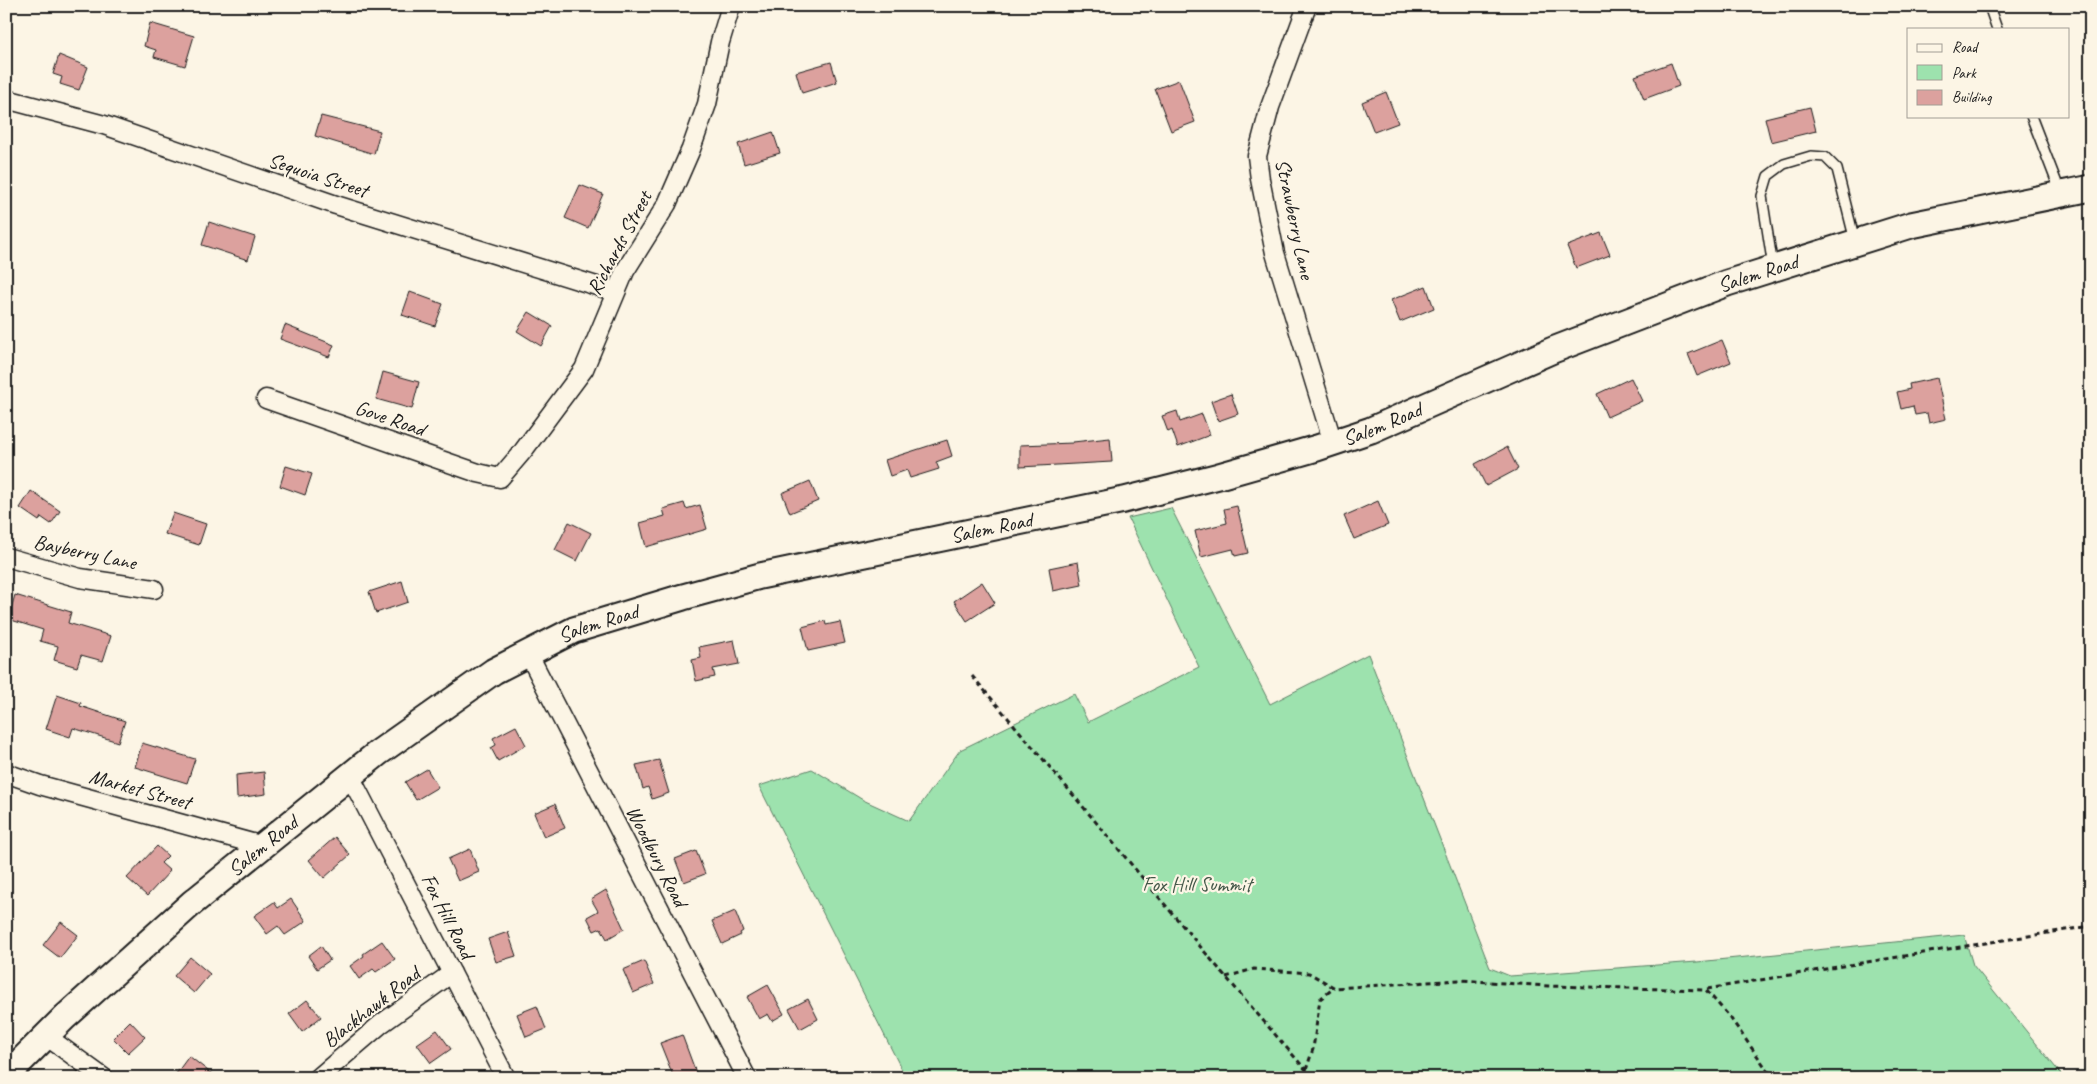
<svg xmlns="http://www.w3.org/2000/svg" width="2097" height="1084" viewBox="0 0 2097 1084" font-family="Caveat,sans-serif">
<style>
.green{fill:#9de2ae;stroke:#5c7f65}
.building{fill:#dca19e;stroke:#1c1c1c}
.lines{fill:none;stroke-linecap:round;stroke-linejoin:round}
.service-casing{stroke:#1c1c1c;stroke-width:12}
.minor-casing{stroke:#1c1c1c;stroke-width:21}
.secondary-casing{stroke:#1c1c1c;stroke-width:29}
.path{stroke:#1c1c1c;stroke-width:3;stroke-dasharray:5 4;stroke-linecap:butt}
.service{stroke:#fcf5e5;stroke-width:9}
.minor{stroke:#fcf5e5;stroke-width:18}
.secondary{stroke:#fcf5e5;stroke-width:25}
.labels{text-anchor:middle;stroke-width:4.5;stroke-linejoin:round;paint-order:stroke}
.street-label{font-size:21px;fill:#1c1c1c;stroke:#fcf5e5}
.park-label{font-size:21px;fill:#435748;stroke:#fcf5e5}
</style>
<rect width="100%" height="100%" fill="#fcf5e5"/>
<filter id="ink" filterUnits="userSpaceOnUse"><feTurbulence type="fractalNoise" baseFrequency=".02" numOctaves="2"/><feDisplacementMap in="SourceGraphic" scale="10" xChannelSelector="R" yChannelSelector="G"/><feConvolveMatrix kernelMatrix="1 2 1 2 8 2 1 2 1" color-interpolation-filters="sRGB"/></filter>
<g filter="url(#ink)">
<path class="green" d="M1171,508L1270,704L1368,654L1490,968L1510,976L1697,962L1964,935L1973,965L2064,1078H906L759,786L812,769L863,800L909,821L960,750L1074,694L1088,722L1199,667L1128,518Z"/>
<path class="building" d="M150,23L194,36L185,66L154,57L156,50L144,46Z
M59,55L88,67L79,90L60,84L62,77L53,74Z
M831,62L837,82L802,93L796,72Z
M1671,63L1679,86L1644,99L1635,76Z
M1179,80L1195,122L1171,131L1155,89Z
M1386,92L1398,123L1374,132L1362,102Z
M1810,107L1816,131L1771,142L1765,118Z
M321,116L380,131L374,154L315,136Z
M773,132L780,153L744,164L738,144Z
M580,185L603,194L588,228L565,218Z
M209,222L255,237L248,260L202,245Z
M1601,233L1610,255L1576,268L1567,246Z
M1426,286L1434,308L1400,322L1391,300Z
M410,292L443,304L435,326L402,315Z
M529,312L552,326L541,346L517,331Z
M285,325L334,345L329,357L280,339Z
M1722,340L1731,362L1697,376L1688,354Z
M383,372L419,382L412,409L376,399Z
M1631,378L1642,401L1607,417L1597,394Z
M1937,378L1946,419L1929,423L1927,413L1915,415L1913,406L1901,409L1897,392L1910,389L1909,384Z
M1231,394L1238,414L1218,421L1211,401Z
M1177,411L1180,422L1202,414L1210,435L1178,447L1172,430L1168,432L1162,416Z
M1110,438L1112,462L1020,467V445L1073,443V442Z
M947,440L952,456L936,462L939,469L910,478L907,470L890,476L885,460Z
M1507,447L1518,469L1486,486L1475,464Z
M286,466L312,474L305,495L280,486Z
M810,481L818,501L790,513L782,493Z
M31,491L60,511L51,524L41,517L39,521L20,508Z
M1378,501L1388,525L1354,539L1344,516Z
M684,503L686,509L700,505L707,529L646,547L640,523L665,516L663,509Z
M1237,506L1248,553L1235,556L1233,549L1201,557L1195,531L1227,523L1224,509Z
M173,513L206,524L199,545L165,534Z
M569,522L591,533L577,561L555,550Z
M1078,562L1082,585L1053,591L1049,568Z
M402,581L408,602L376,613L369,592Z
M982,582L995,603L967,621L954,601Z
M15,595L71,612L68,623L111,636L103,661L81,655L77,667L54,660L58,646L40,641L43,630L8,619Z
M825,621L826,625L840,622L845,643L808,651L802,627Z
M734,640L739,664L713,669L715,677L696,681L692,660L701,658L699,647Z
M57,695L81,703L80,706L125,721L118,742L73,728L70,737L46,729Z
M516,726L526,745L498,761L491,748L496,745L493,738Z
M142,743L195,759L187,783L135,767Z
M659,760L669,793L652,799L648,787L643,789L636,765Z
M427,769L438,787L416,800L405,782Z
M264,772L266,794L237,798L236,775Z
M555,804L565,828L544,837L534,813Z
M335,837L350,855L324,878L309,860Z
M157,846L168,856L161,863L170,871L147,896L127,878Z
M470,849L479,872L458,881L448,859Z
M696,851L705,874L684,882L675,859Z
M606,890L624,929L607,939L601,928L594,931L587,917L598,911L591,899Z
M291,899L306,921L285,935L278,926L267,934L254,916L274,902L278,908Z
M735,911L743,931L740,933L741,935L722,944L712,921Z
M61,922L78,935L60,958L43,945Z
M508,932L516,956L496,962L488,939Z
M382,941L395,959L376,972L373,969L359,979L350,966L364,956L363,954Z
M321,946L330,960L317,969L308,956Z
M190,957L210,974L194,993L174,976Z
M644,961L654,984L633,993L623,970Z
M768,985L784,1014L772,1021L768,1014L759,1019L747,997Z
M808,999L818,1019L800,1029L789,1009Z
M307,1000L321,1017L302,1032L289,1014Z
M537,1006L546,1029L526,1037L517,1014Z
M130,1021L145,1037L128,1053L113,1038Z
M437,1030L451,1049L431,1063L417,1044Z
M682,1035L698,1078H674L660,1043Z
M189,1056L217,1078H173Z"/>
<g class="lines">
<defs>
<path id="service" d="M1989,6L1997,29
M2031,116L2060,191
M1773,267L1762,196L1768,176L1784,164L1811,156L1825,157L1837,169L1855,241"/>
<path id="minor" d="M1307,6L1270,107L1257,156L1260,179L1275,253L1333,443
M6,99L104,125L336,205L616,292
M266,399L478,473L500,478L523,451L584,369L625,271L667,204L691,149L707,104L720,42L731,6
M6,557L80,578L154,589
M528,653L747,1078
M6,773L40,785L263,846
M350,776L506,1078
M46,1036L104,1078
M318,1078L381,1024L452,973"/>
<g id="secondary">
<path id="s1" d="M6,1076L64,1018L192,903L378,753L494,671L574,630L683,597L760,576L1124,500L1219,476L1317,448L1371,430L1553,350L1727,283L1911,225L2091,188"/>
</g>
</defs>
<use href="#service" class="service-casing"/>
<use href="#minor" class="minor-casing"/>
<use href="#secondary" class="secondary-casing"/>
<path class="path" d="M972,676C1087,809 1197,946 1313,1078
M1226,977L1254,969L1309,973L1335,988L1460,980L1548,986L1706,990L1729,1016L1773,1078
M1707,989L1867,962L2091,926
M1306,1070L1313,1049L1320,999L1334,988"/>
<use href="#service" class="service"/>
<use href="#minor" class="minor"/>
<use href="#secondary" class="secondary"/>
</g>
</g>
<g class="labels">
<g class="street-label">
<text transform="translate(318 175) rotate(18)" y="7">Sequoia Street</text>
<text transform="translate(1295 219) rotate(78)" y="7">Strawberry Lane</text>
<text transform="translate(619 243) rotate(-62)" y="7">Richards Street</text>
<text dy="7" stroke="none"><textPath href="#s1" startOffset="1965">Salem Road</textPath></text>
<text transform="translate(390 418) rotate(19)" y="7">Gove Road</text>
<text dy="7" stroke="none"><textPath href="#s1" startOffset="1560">Salem Road</textPath></text>
<text dy="7" stroke="none"><textPath href="#s1" startOffset="1155">Salem Road</textPath></text>
<text transform="translate(85 552) rotate(12)" y="7">Bayberry Lane</text>
<text dy="7" stroke="none"><textPath href="#s1" startOffset="750">Salem Road</textPath></text>
<text transform="translate(140 789) rotate(15)" y="7">Market Street</text>
<text dy="7" stroke="none"><textPath href="#s1" startOffset="345">Salem Road</textPath></text>
<text transform="translate(657 856) rotate(63)" y="7">Woodbury Road</text>
<text transform="translate(448 916) rotate(63)" y="7">Fox Hill Road</text>
<text transform="translate(371 1007) rotate(-38)" y="7">Blackhawk Road</text>
</g>
<g class="park-label">
<text x="1197" y="891">Fox Hill Summit</text>
</g>
</g>
<rect width="2097" height="1084" fill="none" stroke="#fcf5e5" stroke-width="25"/>
<rect x="12" y="12" width="2072" height="1059" fill="none" stroke="#1c1c1c" stroke-width="2" filter="url(#ink)"/>
<rect x="1907" y="28" width="162" height="90" fill="#fcf5e5" stroke="#a29e95"/>
<rect x="1917" y="44" width="25" height="8" fill="#fcf5e5" stroke="#a29e95"/>
<text x="1952" y="52" font-size="15" fill="#1c1c1c">Road</text>
<rect x="1917" y="65" width="25" height="15" fill="#9de2ae" stroke="#a29e95"/>
<text x="1952" y="78" font-size="15" fill="#1c1c1c">Park</text>
<rect x="1917" y="90" width="25" height="15" fill="#dca19e" stroke="#a29e95"/>
<text x="1952" y="102" font-size="15" fill="#1c1c1c">Building</text>
</svg>
